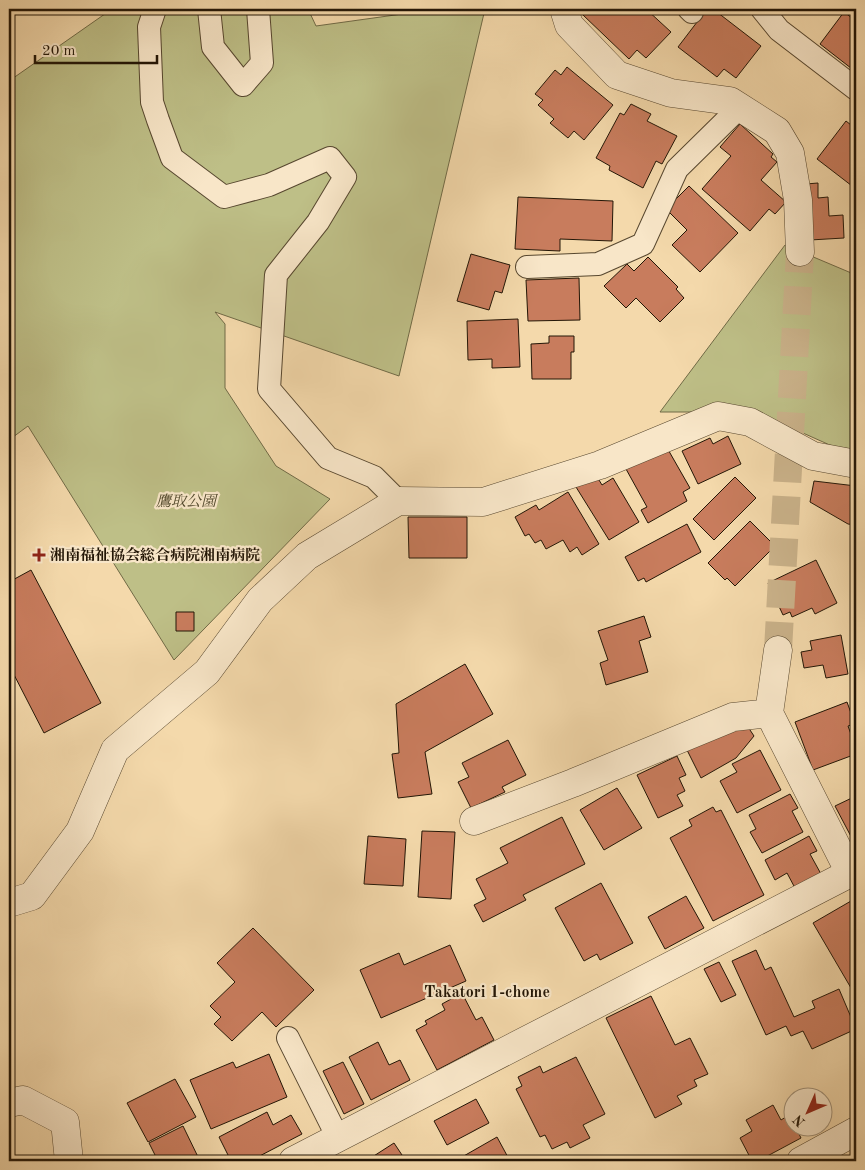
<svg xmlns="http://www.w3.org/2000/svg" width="865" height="1170" viewBox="0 0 865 1170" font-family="'Old Standard TT','Noto Serif JP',serif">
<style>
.green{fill:#bebf87;stroke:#706a46}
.building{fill:#c87c5d;stroke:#231606}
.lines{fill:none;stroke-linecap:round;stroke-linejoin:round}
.street-tunnel{stroke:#cab28a;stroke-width:28;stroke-dasharray:28 14;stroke-linecap:butt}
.lane-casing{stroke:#57472f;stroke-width:24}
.street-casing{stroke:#57472f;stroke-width:29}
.lane{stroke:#f8e6c8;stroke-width:22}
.street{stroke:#f8e6c8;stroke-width:28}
.poi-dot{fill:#8f2418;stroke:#f8e6c8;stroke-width:2}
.labels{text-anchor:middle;stroke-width:4.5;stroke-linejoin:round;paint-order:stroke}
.park-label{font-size:15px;font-style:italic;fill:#52492d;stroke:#f8e6c8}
.poi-label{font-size:15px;font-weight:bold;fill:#231606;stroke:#f8e6c8;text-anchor:start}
.neighbourhood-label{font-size:16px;font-weight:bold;fill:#231606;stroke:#f8e6c8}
</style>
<rect width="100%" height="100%" fill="#f4d9ab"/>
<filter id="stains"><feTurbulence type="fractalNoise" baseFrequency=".004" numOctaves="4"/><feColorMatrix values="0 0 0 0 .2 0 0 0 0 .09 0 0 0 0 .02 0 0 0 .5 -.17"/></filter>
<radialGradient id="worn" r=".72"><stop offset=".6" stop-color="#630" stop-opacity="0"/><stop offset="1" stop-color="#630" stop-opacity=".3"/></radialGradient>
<path class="green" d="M112,9H308L316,26L438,9H485L399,376L215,312L225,324V388L276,466L330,499L174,660L28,426L9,440V81Z
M785,245L856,275V450L832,446L756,412H660Z"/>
<path class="building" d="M589,9H646L671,32L646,58L637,50L629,59L583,15Z
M707,9H713L761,46L736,78L724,69L717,77L678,47Z
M792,9H803L798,14Z
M844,12L856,21V72L820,44Z
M567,67L613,105L584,140L574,131L568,138L550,123L554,119L538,105L543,100L535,94L555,70L561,75Z
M631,104L651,114L647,121L677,136L662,164L656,161L643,188L609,170L610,166L596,158L620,113L624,115Z
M846,121L856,129V189L817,159Z
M740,124L773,154L771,157L777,162L761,180L786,202L775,214L769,209L750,231L702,189L731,156L720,147Z
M818,183V198L828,197L829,216L843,215L844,238L810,240L806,184Z
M689,186L738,233L700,272L672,245L687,230L666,209Z
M518,197L613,201L612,241L560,239V251L515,249Z
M471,254L510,265L502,293L495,291L489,310L457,301Z
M648,257L678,287L676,289L684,298L660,322L636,298L626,308L604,286L627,264L634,271Z
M579,278L580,320L528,321L526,280Z
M518,319L520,367L492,368V359L468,360L467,321Z
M549,336H574V352H571V379H532L531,344L549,343Z
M728,436L741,464L698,484L682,451L710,438L713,444Z
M666,446L690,488L683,492L687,501L648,523L641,510L647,507L626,469Z
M596,475L602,485L613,478L639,522L609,540L576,487Z
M735,477L756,498L714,540L693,519Z
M814,481L856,486V525L848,524L810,502Z
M568,492L599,544L582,555L577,547L570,552L563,540L546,549L541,540L535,543L529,534L525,536L515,517L536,505L539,510Z
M408,517H467V558H409Z
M750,521L775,546L735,586L727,578L725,580L708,563Z
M687,524L701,552L646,582L644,578L638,581L625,557Z
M816,560L837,603L815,614L812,608L792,617L790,612L783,615L768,583Z
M31,570L101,703L44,733L9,665V582Z
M176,612H194V631H176Z
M644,616L651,637L639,641L648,672L606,685L600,663L608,660L598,631Z
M841,635L848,674L826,678L823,665L804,668L801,652L812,650L810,641Z
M465,664L493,714L425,752L432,794L398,798L392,754L399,753L396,704Z
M847,702L855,724L848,726L856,748V754L813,770L795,722Z
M746,724L754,736L736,758L701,778L687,750Z
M508,740L526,775L502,787L505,792L471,808L458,782L469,777L462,763Z
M760,750L781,790L737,813L720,781L737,772L732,764Z
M677,756L686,775L679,778L685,791L677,795L683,806L658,818L637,775Z
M617,788L642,828L604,850L580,810Z
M790,794L798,808L792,811L803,832L762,853L750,832L756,829L749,815Z
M856,796V846L835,806Z
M713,807L716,812L721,810L764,895L713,921L670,838L692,826L689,820Z
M562,817L585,864L523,895L526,900L483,922L474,905L486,899L476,879L508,863L500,848Z
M422,831L455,832L451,899L418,897Z
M368,836L406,839L403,886L364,884Z
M809,836L817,851L810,854L821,874L795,888L787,873L775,880L765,860Z
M601,883L633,943L600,960L597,954L584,961L555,908Z
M686,896L704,928L665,949L648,917Z
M851,901L856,911V985L851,988L813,923Z
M253,928L314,990L276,1027L262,1012L232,1041L214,1024L221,1017L210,1006L235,982L217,963Z
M450,945L466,981L381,1018L360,970L399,953L404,965Z
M756,950L765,970L771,967L794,1017L815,1008L812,1001L839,989L856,1029L812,1049L803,1031L791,1036L786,1026L766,1035L732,961Z
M719,962L736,995L721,1002L704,969Z
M462,993L476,1020L482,1017L494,1040L437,1070L416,1030L427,1024L425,1021L445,1010L442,1004Z
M651,996L675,1045L690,1038L708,1074L694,1080L697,1086L677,1096L682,1104L655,1118L606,1018Z
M378,1042L389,1065L400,1060L410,1080L371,1100L349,1057Z
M269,1054L287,1097L211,1129L190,1080L233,1062L236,1068Z
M576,1057L605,1114L583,1125L590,1138L570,1148L567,1142L552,1149L545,1135L540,1137L516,1089L522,1086L518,1077L540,1066L543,1073Z
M343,1062L364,1104L344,1114L323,1071Z
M175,1079L196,1117L148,1142L127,1103Z
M476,1099L489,1123L447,1145L434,1121Z
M773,1105L781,1120L789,1115L792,1122V1128H796L801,1138L758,1161H752L740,1138L752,1131L746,1120Z
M267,1112L273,1125L291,1115L302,1134L250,1161H231L219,1137Z
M183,1126L200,1161H158L149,1143Z
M497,1137L510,1161H455Z
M394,1143L406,1161H366Z
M23,1157L24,1161H9Z"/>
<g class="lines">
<path class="street-tunnel" d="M778,650L800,252"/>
<defs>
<path id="lane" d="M155,9L149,27L152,102L158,120L172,158L224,197L269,185L330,158L345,177L318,222L276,275L269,389L328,458L374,477L398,501
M209,9L213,47L243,85L262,63L258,9
M689,9L692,12
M762,9L779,30L856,89
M527,267L598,264L643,244L677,169L740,107
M288,1038L338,1138"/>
<path id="street" d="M564,9L569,25L617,75L671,93L730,101L777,131L790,153L798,200L800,252
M778,650L769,713L850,873
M474,821L573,783L733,717L769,713
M9,903L32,896L80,831L115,750L207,672L260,600L307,556L398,501L483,502L600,465L718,416L750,422L813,456L856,464
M9,1103L23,1100L65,1122L69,1161
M293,1161L856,870
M801,1161L856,1131"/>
</defs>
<use href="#lane" class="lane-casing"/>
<use href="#street" class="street-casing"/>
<use href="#lane" class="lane"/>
<use href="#street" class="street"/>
</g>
<path class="poi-dot" d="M36.5 547.5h5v5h5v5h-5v5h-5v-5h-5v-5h5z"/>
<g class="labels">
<g class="park-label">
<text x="186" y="506">鷹取公園</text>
</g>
<g class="poi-label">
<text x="50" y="560">湘南福祉協会総合病院湘南病院</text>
</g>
<g class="neighbourhood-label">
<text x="487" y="997">Takatori 1-chome</text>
</g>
</g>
<rect width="865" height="1170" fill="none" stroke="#f4d9ab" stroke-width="30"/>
<rect x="10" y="10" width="845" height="1150" fill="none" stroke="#231606" stroke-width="2.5"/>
<rect x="15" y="15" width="835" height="1140" fill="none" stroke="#231606"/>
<g transform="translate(808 1112) rotate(225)"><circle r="24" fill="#f8e6c8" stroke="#a3937a"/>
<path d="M0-4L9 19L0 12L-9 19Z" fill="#8f2418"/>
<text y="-8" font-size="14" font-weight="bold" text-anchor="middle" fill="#231606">N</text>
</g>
<path d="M35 55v8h122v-8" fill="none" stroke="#231606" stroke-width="2.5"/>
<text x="42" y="55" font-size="15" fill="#231606" stroke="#f8e6c8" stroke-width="4" paint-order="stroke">20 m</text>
<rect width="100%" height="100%" filter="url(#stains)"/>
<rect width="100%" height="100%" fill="url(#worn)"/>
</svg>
